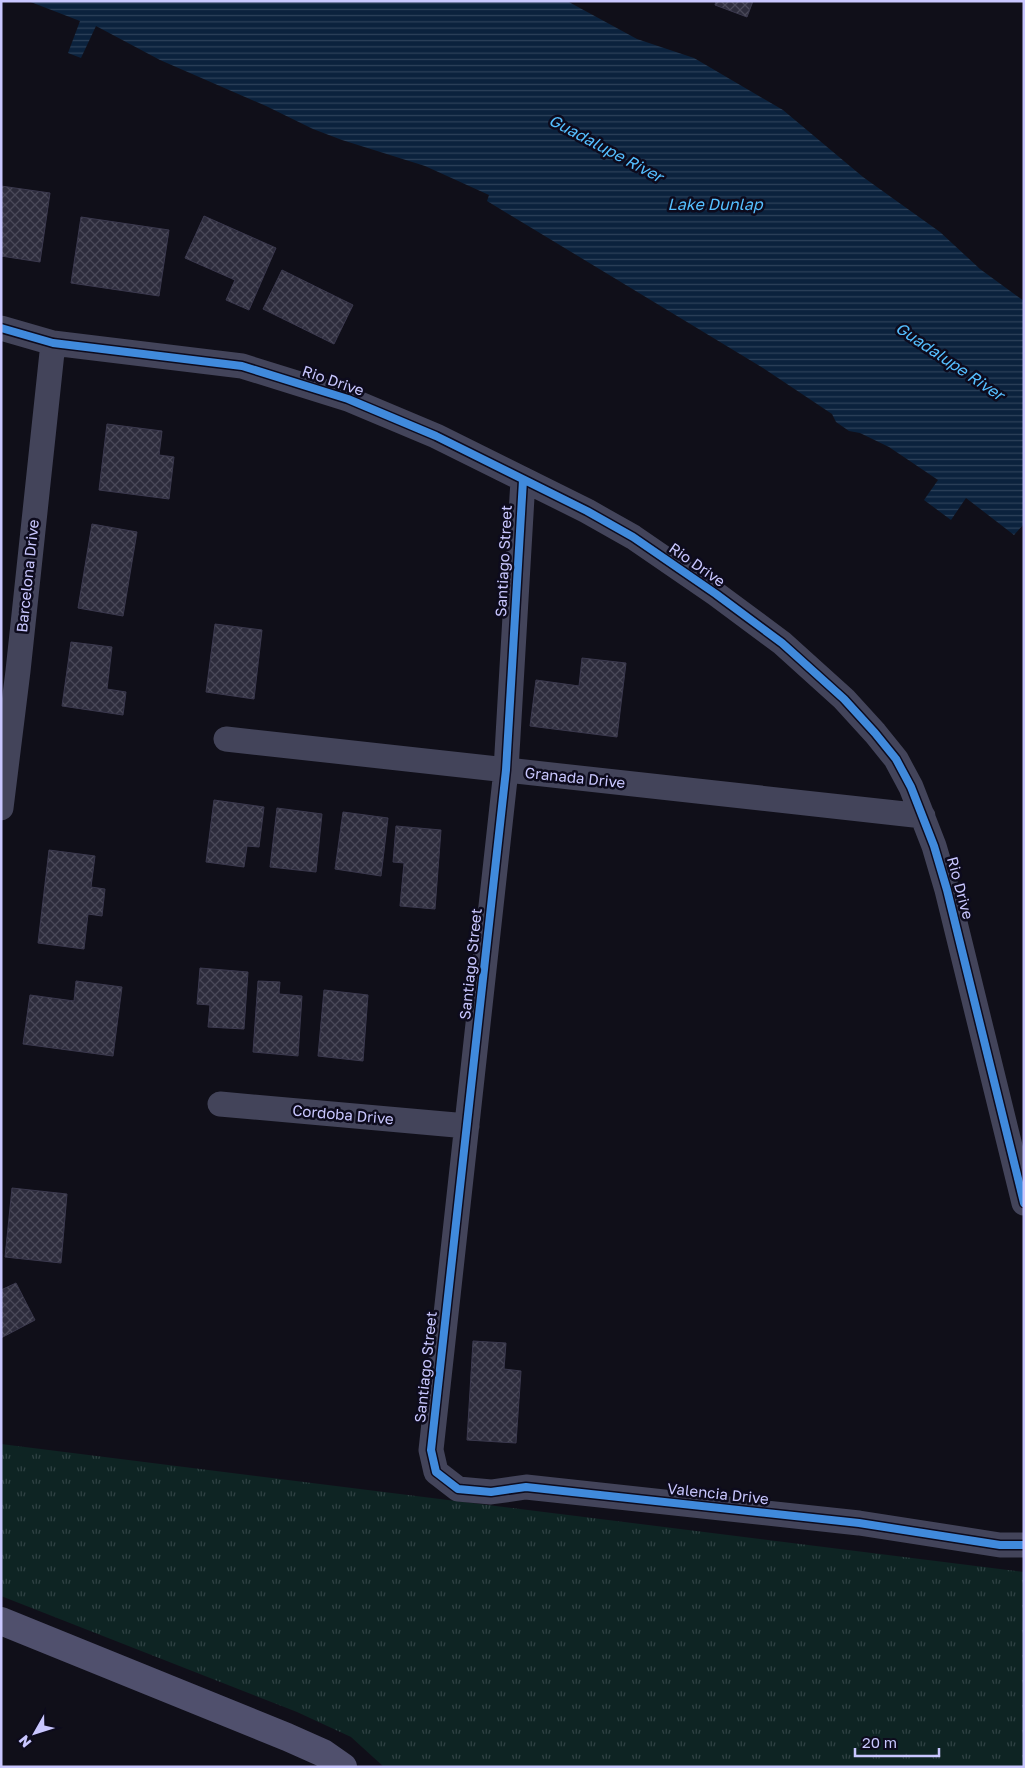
<svg xmlns="http://www.w3.org/2000/svg" width="1025" height="1768" viewBox="0 0 1025 1768" font-family="'Golos Text',sans-serif">
<style>
.grass{fill:url(#grass-tufts)}
.water{fill:url(#water-rules)}
.building{fill:url(#building-cross-hatch);stroke:#3b394e}
.lines{fill:none;stroke-linecap:round;stroke-linejoin:round}
.street{stroke:#43445a;stroke-width:25}
.secondary{stroke:#50506d;stroke-width:28}
.cycleway-casing{stroke:#0d0b1d;stroke-width:11}
.cycleway{stroke:#408adc;stroke-width:8}
.labels{text-anchor:middle;stroke-width:5;stroke-linejoin:round;paint-order:stroke}
.street-label{font-size:15px;fill:#c9c7ff;stroke:#0d0b1d}
.water-label{font-size:16px;font-style:italic;fill:#55bfff;stroke:#0d0b1d}
</style>
<defs>
<pattern id="grass-tufts" width="24" height="20" patternUnits="userSpaceOnUse" patternTransform="scale(1.25)"><rect width="24" height="20" fill="#0e2423"/><path d="M3 7l-1-3M5 7V3M7 7l1-3M15 17l-1-3M17 17v-4M19 17l1-3" fill="none" stroke="#304244"/></pattern>
<pattern id="water-rules" width="6" height="5" patternUnits="userSpaceOnUse" patternTransform="scale(1.25)"><rect width="6" height="5" fill="#0b223d"/><path d="M0 2.5h6" fill="none" stroke="#2d415a"/></pattern>
<pattern id="building-cross-hatch" width="8" height="8" patternUnits="userSpaceOnUse" patternTransform="scale(1.25)"><rect width="8" height="8" fill="#2d2c3c"/><path d="M0 0l8 8M0 8l8-8" fill="none" stroke="#4a4959"/></pattern>
</defs>
<rect width="100%" height="100%" fill="#100f19"/>
<path class="grass" d="M1,1444L1024,1572V1767H384L351,1737L297,1712L1,1596Z"/>
<path class="water" d="M28,1H567L637,39L694,58L783,110L863,177L940,232L980,269L1024,301V524L1014,535L966,498L951,520L924,500L938,480L889,447L860,433L849,431L836,422L832,414L763,368L487,201L489,195L425,166L342,140L313,129L266,106L160,60L96,26L81,58L68,53L80,21Z"/>
<path class="building" d="M716,1H753L747,17L715,5Z
M1,186L50,193L40,262L1,256Z
M204,216L276,248L249,310L226,300L235,280L185,258Z
M81,217L169,230L159,296L71,283Z
M282,270L353,305L334,344L263,309Z
M107,424L162,431L159,455L174,457L169,499L99,490Z
M92,524L137,532L123,616L78,608Z
M215,624L262,630L254,699L206,692Z
M71,642L112,647L107,689L126,692L123,715L62,706Z
M582,658L626,663L617,737L530,726L536,680L579,686Z
M214,800L264,807L259,847L247,846L244,867L206,862Z
M277,808L322,814L316,872L270,867Z
M343,812L388,818L381,876L335,869Z
M396,826L441,830L435,909L400,906L404,863L393,862Z
M49,850L95,856L91,887L105,889L102,916L88,914L84,949L38,943Z
M200,968L248,972L244,1029L208,1027L210,1005L197,1004Z
M76,981L122,987L113,1056L23,1044L30,995L74,1001Z
M258,981L280,982L279,994L302,996L298,1056L253,1052Z
M324,990L368,995L363,1061L318,1056Z
M12,1188L67,1194L61,1263L5,1257Z
M16,1283L35,1320L1,1338V1290Z
M473,1341L506,1343L504,1369L521,1371L516,1443L467,1440Z"/>
<g class="lines">
<path class="street" d="M1,328L53,343L242,366L348,399L436,436L587,511L633,537L716,594L782,643L844,699L875,733L896,759L911,787L934,846L947,890L1024,1203
M523,480L506,770L431,1450L436,1472L458,1489L491,1492L526,1487L859,1523L1000,1545H1024
M226,739L923,816
M1,808L18,671L53,343
M220,1104L467,1126"/>
<path class="secondary" d="M1,1621L287,1737L323,1753L343,1767"/>
<defs>
<path id="cycleway" d="M1,328L53,343L242,366L348,399L436,436L587,511L633,537L716,594L782,643L844,699L875,733L896,759L911,787L934,846L947,890L1024,1203
M523,480L506,770L431,1450L436,1472L458,1489L491,1492L526,1487L859,1523L1000,1545H1024"/>
</defs>
<use href="#cycleway" class="cycleway-casing"/>
<use href="#cycleway" class="cycleway"/>
</g>
<g class="labels">
<g class="street-label">
<text transform="translate(333 381) rotate(19)" y="5">Rio Drive</text>
<text transform="translate(504 561) rotate(-87)" y="5">Santiago Street</text>
<text transform="translate(697 565) rotate(35)" y="5">Rio Drive</text>
<text transform="translate(28 576) rotate(-84)" y="5">Barcelona Drive</text>
<text transform="translate(575 778) rotate(6)" y="5">Granada Drive</text>
<text transform="translate(960 888) rotate(75)" y="5">Rio Drive</text>
<text transform="translate(471 964) rotate(-84)" y="5">Santiago Street</text>
<text transform="translate(343 1115) rotate(5)" y="5">Cordoba Drive</text>
<text transform="translate(426 1367) rotate(-84)" y="5">Santiago Street</text>
<text transform="translate(718 1494) rotate(6)" y="5">Valencia Drive</text>
</g>
<g class="water-label">
<text transform="translate(606 148) rotate(28)" y="6">Guadalupe River</text>
<text x="715" y="210">Lake Dunlap</text>
<text transform="translate(950 361) rotate(34)" y="6">Guadalupe River</text>
</g>
</g>
<rect width="1025" height="1768" fill="none" stroke="#c9c7ff" stroke-width="5"/>
<g transform="translate(35 1733) rotate(231)" stroke="#0d0b1d" stroke-width="4" paint-order="stroke">
<path d="M0-4L9 19L0 12L-9 19Z" fill="#c9c7ff"/>
<text y="-8" font-size="14" font-weight="bold" text-anchor="middle" fill="#c9c7ff">N</text>
</g>
<path d="M855 1748v8h84v-8" fill="none" stroke="#c9c7ff" stroke-width="2.5"/>
<text x="862" y="1748" font-size="15" fill="#c9c7ff" stroke="#0d0b1d" stroke-width="4" paint-order="stroke">20 m</text>
</svg>
